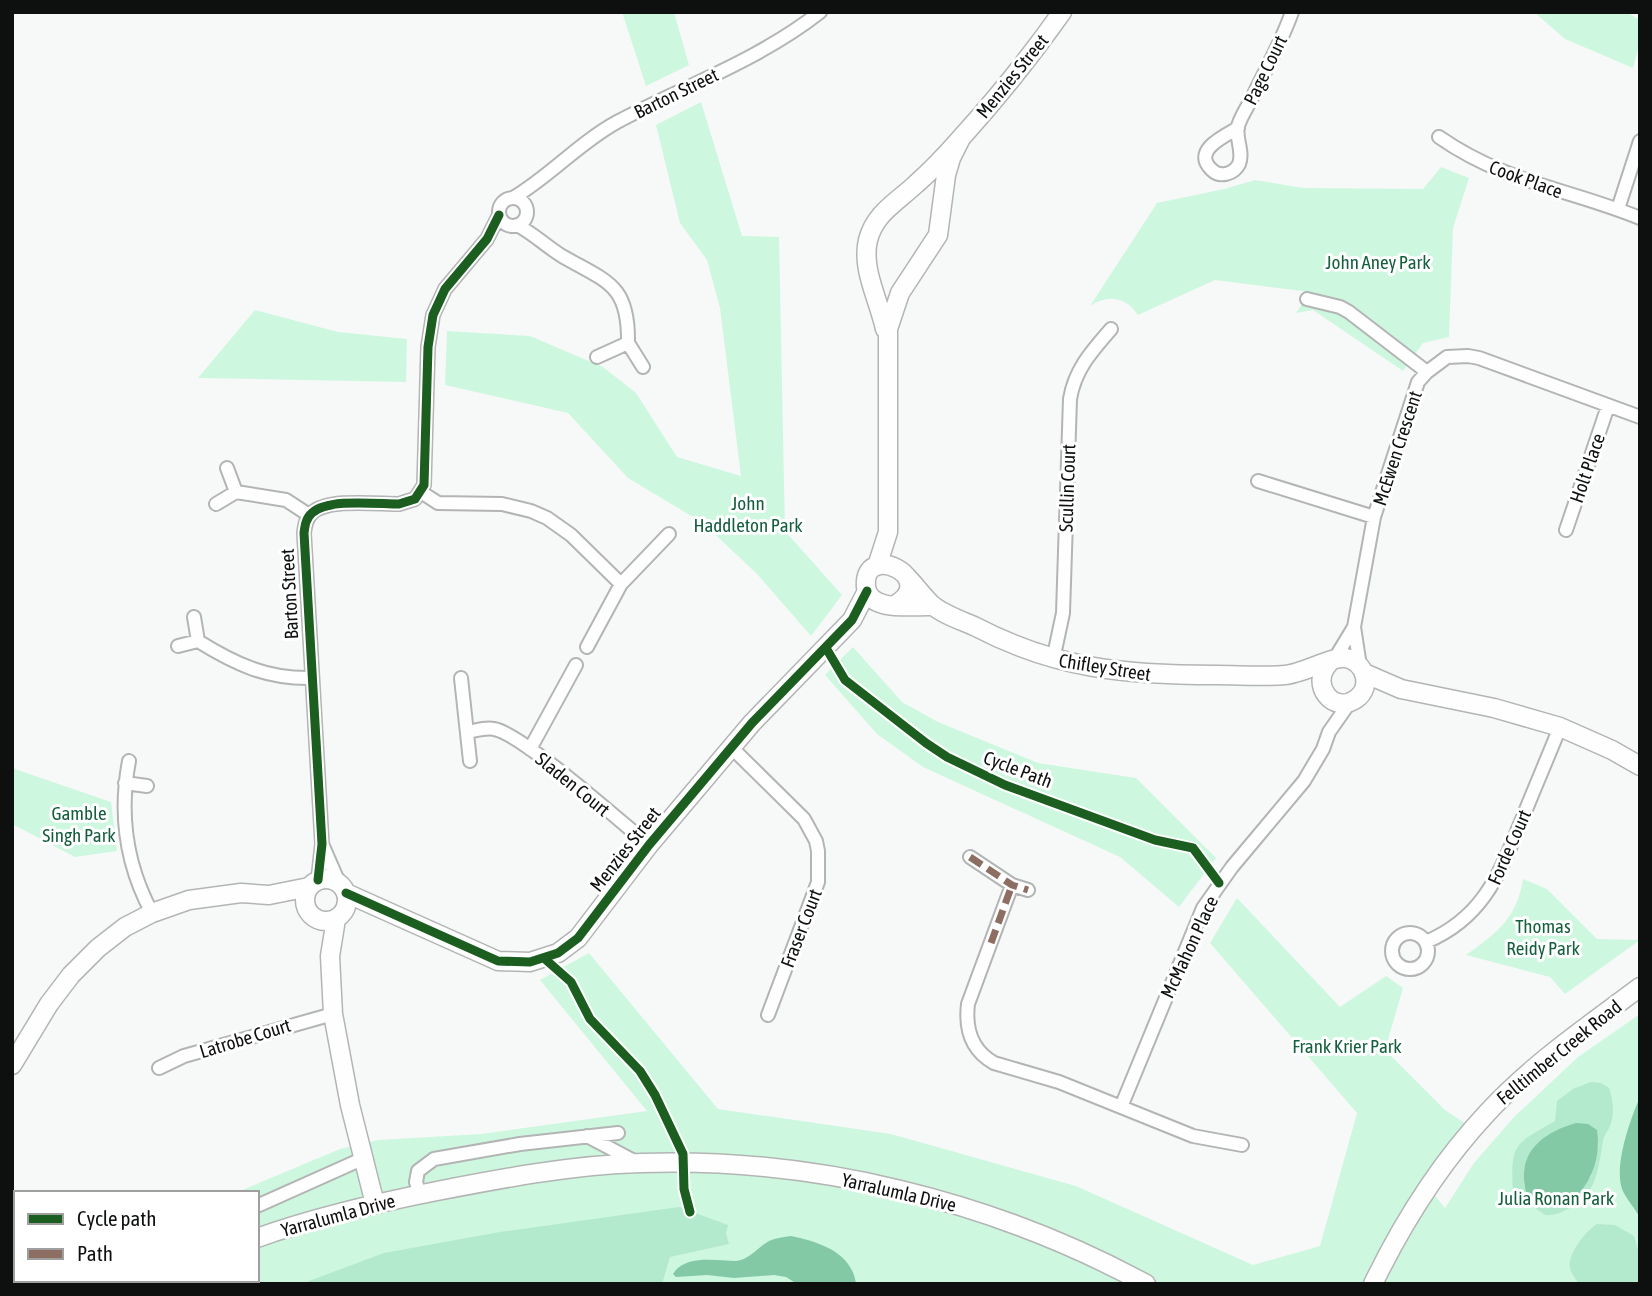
<svg xmlns="http://www.w3.org/2000/svg" width="1652" height="1296" viewBox="0 0 1652 1296" font-family="'Asap Condensed',sans-serif">
<style>
.green{fill:#cef7e0}
.forest{fill:#b3e9cd;fill-rule:evenodd}
.water{fill:#84c9a6}
.lines{fill:none;stroke-linecap:round;stroke-linejoin:round}
.street-casing{stroke:#b3b5b4;stroke-width:16}
.secondary-casing{stroke:#b3b5b4;stroke-width:21}
.street{stroke:#fefefe;stroke-width:12}
.secondary{stroke:#fefefe;stroke-width:18}
.quiet{stroke:#8d6e63;stroke-width:7;stroke-dasharray:14 7;stroke-linecap:butt}
.cycleway-casing{stroke:#fff;stroke-width:13}
.cycleway{stroke:#1b5e20;stroke-width:9}
.labels{text-anchor:middle;stroke-width:6;stroke-linejoin:round;paint-order:stroke}
.street-label{font-size:19px;fill:#0e100f;stroke:#fff}
.park-label{font-size:19px;fill:#165f3e;stroke:#fff}
</style>
<rect width="100%" height="100%" fill="#f7f9f8"/>
<path class="green" d="M622,12H674L689,65L646,86Z
M1534,12H1626L1640,20V42L1633,68L1565,39Z
M701,102L742,236L779,237L785,531L842,595L811,636L757,574L703,523L628,478L568,413L445,385L447,331L530,336L603,367L636,393L677,457L741,476L720,308L707,260L680,223L656,125Z
M1441,167L1469,178L1453,228L1449,337L1423,343L1403,371L1313,310L1296,313L1310,292L1215,280L1138,315C1126,297 1108,294 1090,306L1157,203L1224,189L1255,180L1303,188L1423,189Z
M255,310L338,332L407,339L406,382L198,378Z
M853,647L902,702L938,722L1038,763L1136,778L1216,858L1179,907L1120,857L923,767L877,734L825,675Z
M12,768L111,802L117,851L75,857L12,824Z
M1523,879L1547,889L1597,939L1640,940L1565,994L1550,977L1466,955C1497,933 1517,918 1523,879Z
M1237,898L1340,1007L1386,976L1403,988L1385,1050L1445,1110L1469,1126L1427,1186L1445,1208L1474,1163L1514,1117L1578,1057L1640,1014V1284H36L43,1280H257V1193H235L340,1149L378,1140L481,1134L647,1111L540,980L589,953L718,1109L891,1134L1076,1186L1253,1265L1320,1246L1357,1113L1210,943Z"/>
<path class="forest" d="M1591,1082L1601,1083L1609,1088C1613,1100 1615,1114 1610,1126C1608,1131 1604,1135 1603,1141C1598,1167 1598,1193 1571,1207C1563,1212 1555,1216 1545,1215L1513,1192C1510,1142 1516,1144 1555,1121L1557,1101L1573,1089ZM1599,1143L1591,1177L1527,1196L1524,1185V1168Z
M679,1207L728,1225L726,1233L729,1244L670,1257L662,1284H301L384,1253L500,1232Z
M1597,1224L1615,1225L1634,1236L1640,1256V1284H1579C1576,1279 1571,1274 1570,1268C1567,1254 1586,1231 1597,1224Z"/>
<path class="water" d="M1640,1097V1218C1635,1208 1626,1199 1622,1189C1614,1165 1630,1120 1640,1097Z
M1576,1123L1588,1124L1597,1130C1601,1158 1592,1182 1572,1201H1542L1527,1196C1515,1155 1539,1134 1576,1123Z
M791,1236C819,1242 852,1252 856,1284H797L786,1277L774,1275L734,1278L707,1275L676,1277L673,1274C685,1254 717,1261 736,1261C749,1260 758,1247 769,1241C776,1238 784,1237 791,1236Z"/>
<g class="lines">
<defs>
<path id="street" d="M1238,128C1224,136 1191,151 1212,170C1220,178 1234,174 1239,164C1244,152 1235,138 1238,126C1241,116 1248,106 1253,96C1266,69 1282,41 1292,12
M1439,137C1505,183 1569,189 1640,218
M513,198C550,176 579,143 617,122C685,86 759,60 820,12
M499 212a14 14 0 1 1 28 0a14 14 0 1 1-28 0Z
M1618,209L1640,141
M517,225C534,234 546,246 562,256C607,282 629,284 628,343
M1307,299L1340,307L1349,312L1427,372
M597,357L628,343L643,367
M1258,481L1374,517
M236,492L286,500L309,515
M421,492L438,503L502,504L531,511L547,518L571,535L621,584
M216,504L236,492L227,468
M1566,530L1608,406
M1354,627L1360,666
M198,641C235,664 267,679 311,678
M178,646L198,641L194,617
M587,647L621,584L669,534
M1053,660L1063,613L1070,399C1075,369 1092,351 1111,329
M1334,660L1354,627L1374,517L1418,382L1427,372L1447,357L1468,356L1479,358L1640,417
M461,678L470,761
M467,732C475,731 485,727 494,729C521,733 622,823 649,845
M731,747L804,819L816,841L818,851V882L768,1015
M530,749L576,665
M129,761C119,814 126,865 152,913
M125,783L147,786
M322,844L339,883
M970,857L1012,885L1028,890
M318,880L322,844L304,533C305,525 306,518 312,513C328,498 377,504 399,504L415,499L424,485L428,347L433,315L445,289L487,239L499,215
M1012,885L968,1004C965,1029 971,1050 994,1063L1059,1082L1193,1136L1242,1145
M1392 951a18 18 0 1 1 36 0a18 18 0 1 1-36 0Z
M1426,942C1485,917 1500,872 1523,817C1535,787 1548,757 1560,727
M159,1068L184,1056L333,1014
M1121,1107L1203,908L1232,867L1304,781L1323,749L1329,732L1350,702
M587,1136L636,1162
M420,1195L416,1182L418,1171L434,1159L520,1144L618,1133
M257,1206L362,1159
M84,1284L92,1280"/>
<path id="secondary" d="M885,329C879,300 861,269 868,240C875,213 897,202 916,184C932,170 947,154 961,138C997,98 1031,56 1062,12
M877,566L888,532V329L900,293L938,235L946,175L951,158L961,138
M906,576C915,585 922,595 931,604C942,614 960,620 974,626C1056,669 1125,675 1216,675C1239,675 1263,677 1285,675C1302,674 1333,656 1346,658C1365,662 1373,687 1356,699C1333,715 1309,684 1329,663
M895,605C941,578 862,540 866,587C869,613 914,605 933,606
M1364,673L1401,689L1494,708L1560,727L1612,750L1640,766
M305 900a21 21 0 1 1 42 0a21 21 0 1 1-42 0Z
M346,893L498,961L530,962L558,953L578,938L649,845L752,723L852,620L867,591
M336,919L330,956L333,1014L350,1105L375,1204
M12,1065L49,1004L71,975L98,948L125,927L152,913L189,900L241,893L269,895L309,887
M257,1238C315,1217 376,1203 437,1191C504,1178 572,1165 641,1163C815,1157 993,1201 1146,1284
M141,1284L148,1280
M1373,1284C1403,1222 1441,1162 1488,1112C1532,1064 1588,1026 1640,987"/>
</defs>
<use href="#street" class="street-casing"/>
<use href="#secondary" class="secondary-casing"/>
<use href="#street" class="street"/>
<use href="#secondary" class="secondary"/>
<path class="quiet" d="M970,857L1012,885L1028,890
M991,943L1012,885"/>
<defs>
<path id="cycleway" d="M826,648L845,680L926,743L947,757L1005,785L1155,840L1193,848L1219,883
M318,880L322,844L304,533C305,525 306,518 312,513C328,498 377,504 399,504L415,499L424,485L428,347L433,315L445,289L487,239L499,215
M346,893L498,961L530,962L558,953L578,938L649,845L752,723L852,620L867,591
M545,959L571,982L590,1019L640,1071L655,1095L683,1154L684,1189L690,1212"/>
</defs>
<use href="#cycleway" class="cycleway-casing"/>
<use href="#cycleway" class="cycleway"/>
</g>
<g class="labels">
<g class="street-label">
<text transform="translate(1265 70) rotate(-64)" y="7">Page Court</text>
<text transform="translate(1012 76) rotate(-51)" y="7">Menzies Street</text>
<text transform="translate(676 93) rotate(-26)" y="7">Barton Street</text>
<text transform="translate(1526 179) rotate(20)" y="7">Cook Place</text>
<text transform="translate(1397 448) rotate(-72)" y="7">McEwen Crescent</text>
<text transform="translate(1587 468) rotate(-71)" y="7">Holt Place</text>
<text transform="translate(1067 488) rotate(-88)" y="7">Scullin Court</text>
<text transform="translate(289 594) rotate(-93)" y="7">Barton Street</text>
<text transform="translate(1105 667) rotate(9)" y="7">Chifley Street</text>
<text transform="translate(1018 769) rotate(21)" y="7">Cycle Path</text>
<text transform="translate(573 784) rotate(39)" y="7">Sladen Court</text>
<text transform="translate(1509 847) rotate(-66)" y="7">Forde Court</text>
<text transform="translate(625 849) rotate(-52)" y="7">Menzies Street</text>
<text transform="translate(801 928) rotate(-69)" y="7">Fraser Court</text>
<text transform="translate(1189 947) rotate(-65)" y="7">McMahon Place</text>
<text transform="translate(245 1038) rotate(-17)" y="7">Latrobe Court</text>
<text transform="translate(1559 1052) rotate(-39)" y="7">Felltimber Creek Road</text>
<text transform="translate(899 1192) rotate(13)" y="7">Yarralumla Drive</text>
<text transform="translate(338 1215) rotate(-15)" y="7">Yarralumla Drive</text>
</g>
<g class="park-label">
<text x="1378" y="269">John Aney Park</text>
<text x="748" y="510">John<tspan x="748" dy="22">Haddleton Park</tspan></text>
<text x="79" y="820">Gamble<tspan x="79" dy="22">Singh Park</tspan></text>
<text x="1543" y="933">Thomas<tspan x="1543" dy="22">Reidy Park</tspan></text>
<text x="1347" y="1053">Frank Krier Park</text>
<text x="1556" y="1205">Julia Ronan Park</text>
</g>
</g>
<rect width="1652" height="1296" fill="none" stroke="#0e100f" stroke-width="28"/>
<rect x="14" y="1191" width="245" height="91" fill="#ffffff" stroke="#9f9f9f" stroke-width="2"/>
<rect x="28" y="1214" width="35" height="10" fill="#1b5e20" stroke="#9f9f9f" stroke-width="2"/>
<text x="77" y="1226" font-size="21" fill="#0e100f">Cycle path</text>
<rect x="28" y="1249" width="35" height="10" fill="#8d6e63" stroke="#9f9f9f" stroke-width="2"/>
<text x="77" y="1261" font-size="21" fill="#0e100f">Path</text>
</svg>
